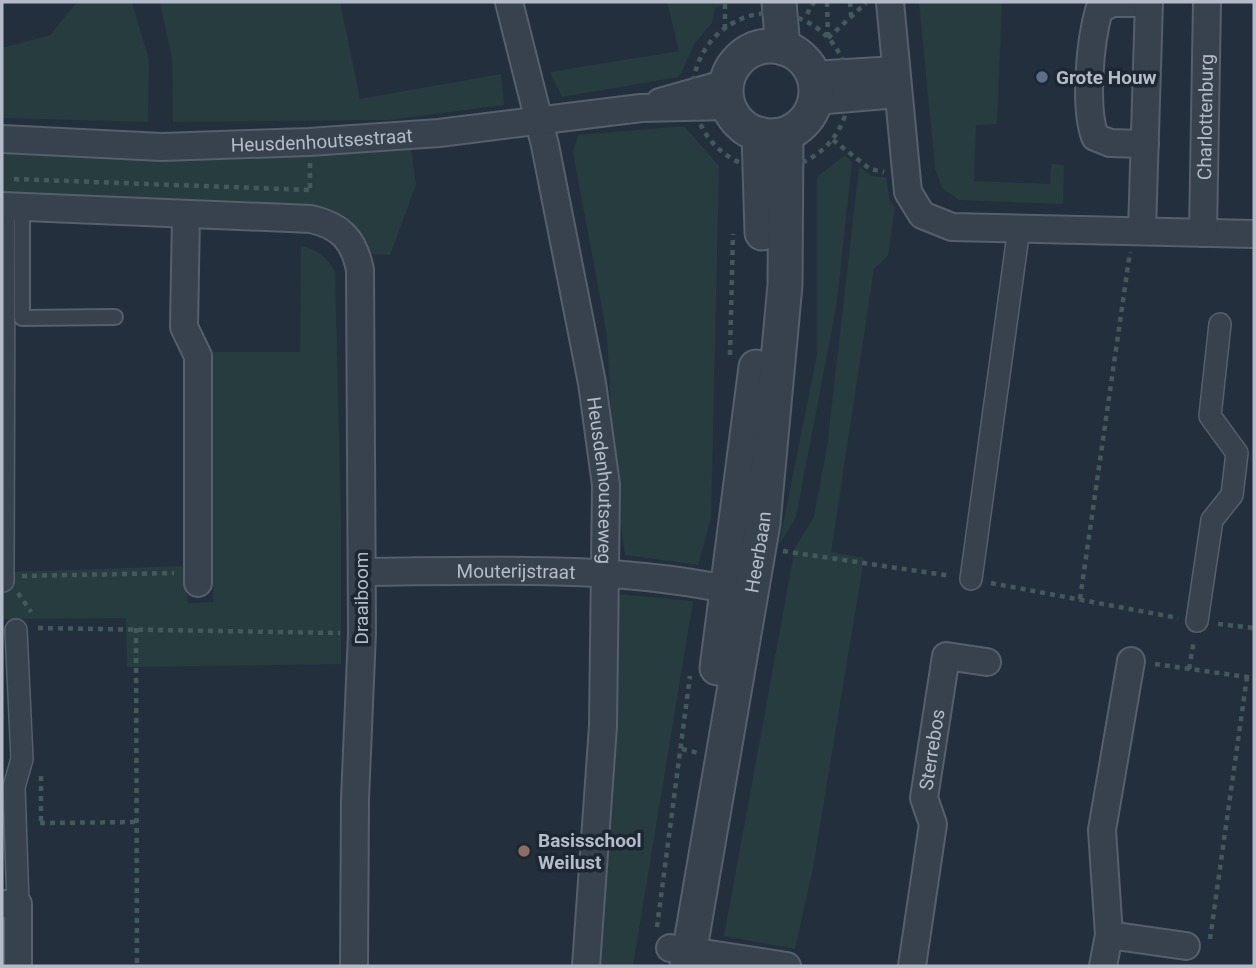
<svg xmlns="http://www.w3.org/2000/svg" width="1256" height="968" viewBox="0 0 1256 968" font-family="Roboto,sans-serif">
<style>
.green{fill:#263c3f}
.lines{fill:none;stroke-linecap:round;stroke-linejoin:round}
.service-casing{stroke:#565f6c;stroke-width:18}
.pedestrian-casing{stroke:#565f6c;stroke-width:24}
.minor-casing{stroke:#565f6c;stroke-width:30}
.tertiary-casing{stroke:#565f6c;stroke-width:37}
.path{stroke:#44595c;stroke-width:4.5;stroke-dasharray:5 5;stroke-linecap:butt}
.service{stroke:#38414e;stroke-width:14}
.pedestrian{stroke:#38414e;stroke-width:21}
.minor{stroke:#38414e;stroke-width:26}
.tertiary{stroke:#38414e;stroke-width:33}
.service-dot{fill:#5c6f8a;stroke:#1d2633;stroke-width:2.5}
.education-dot{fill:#8d6e63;stroke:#1d2633;stroke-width:2.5}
.labels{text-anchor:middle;stroke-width:7;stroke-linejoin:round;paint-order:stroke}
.poi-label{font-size:19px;font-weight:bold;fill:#b4bcc9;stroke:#1d2633;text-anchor:start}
.street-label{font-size:19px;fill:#b4bcc9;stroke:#1d2633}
</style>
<rect width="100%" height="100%" fill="#242f3e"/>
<path class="green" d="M77,2H132L149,60L148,122L3,118L2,48L50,35Z
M160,2H340L360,99L501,74L504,105L389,120L173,122L172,59Z
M667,2H722V5L715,8L712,23L695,43L679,77L562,97L550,72L679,51Z
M919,2H1002L997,124L976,125L974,181L1050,184L1051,164L1064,165L1063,204L959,200L942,188L935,168Z
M684,126L719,166L711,518L698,565L625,555L615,485L607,335L573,152L578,135Z
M411,147L416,185L390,255L369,254C366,233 354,224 337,213L2,197V152L198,158Z
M845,155L852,162L837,302L796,517L779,545L817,354V177Z
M859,167L872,176L886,177L890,202L895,208L888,255L874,269L831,552L864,558L813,868L795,949L724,936L795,548L814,517L827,447Z
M301,246C319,250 326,257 335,272L341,521V664L127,667L126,618L2,619V584L10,572L184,566L188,603L213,602L211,352H300Z
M618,594L693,601L633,966H592Z"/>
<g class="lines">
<defs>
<path id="service" d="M22,207V318L115,317"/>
<path id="pedestrian" d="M971,579L1019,228
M3,581L4,206
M1197,621L1212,520L1232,495L1237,453L1210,416L1220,324
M16,630L22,759L14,787L18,904"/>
<g id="minor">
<path id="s1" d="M509,2L545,145L592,383L606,485L603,726L586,966"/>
<path d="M890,2L908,192L922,215L952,227L1254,234"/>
<path d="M813,75L896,70"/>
<path d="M815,101L898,94"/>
<path d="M660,102L727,83"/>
<path id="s2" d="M2,139L162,147L309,142L439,133L641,108L729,106"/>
<path d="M1145,144L1110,143L1095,137C1084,106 1090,42 1099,10L1112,3H1149"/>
<path d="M2,206L311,219C341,226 354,240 360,270L362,633L355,799L354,966"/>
<path d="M186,215L184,327L198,356V583"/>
<path d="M1142,231L1149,2"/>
<path id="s3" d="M1203,233L1207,2"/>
<path id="s4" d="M362,572C488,571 620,564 744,593"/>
<path d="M2,904H18V966"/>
<path d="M1109,935L1186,946"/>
<path d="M670,948L787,966"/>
<path id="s5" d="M912,966L933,824L924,798L946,656L987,662"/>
<path d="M1103,966L1109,935L1102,830L1131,661"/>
</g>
<g id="tertiary">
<path d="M779,2L783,48"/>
<circle cx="771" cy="91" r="45"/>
<path d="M759,134L762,233"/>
<path d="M717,668L756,367"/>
<path id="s6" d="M687,966L763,523L785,285L786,134"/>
</g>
</defs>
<use href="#service" class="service-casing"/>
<use href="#pedestrian" class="pedestrian-casing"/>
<use href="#minor" class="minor-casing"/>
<use href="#tertiary" class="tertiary-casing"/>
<path class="path" d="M827,2L828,37
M850,2L851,15
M693 91a78 78 0 1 1 156 0a78 78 0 1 1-156 0Z
M807,14L814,2
M725,29V2
M828,38L866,3
M833,140L870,169L884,172
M310,163V190
M14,179L310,190
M730,355L733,234
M783,551L951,576
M22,576L174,573
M991,583L1178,618
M18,593L31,612
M1080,599L1130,252
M1218,624L1254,628
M38,628L340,633
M136,628L137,966
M1155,664L1254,678
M1189,669L1194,640
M682,749L698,753
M41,776V823
M40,823L137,822
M657,927L690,676
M1210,939L1247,677"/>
<use href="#service" class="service"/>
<use href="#pedestrian" class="pedestrian"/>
<use href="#minor" class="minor"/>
<use href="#tertiary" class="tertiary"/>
</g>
<circle class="service-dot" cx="1042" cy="77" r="7"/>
<circle class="education-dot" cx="524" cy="851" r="7"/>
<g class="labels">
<g class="poi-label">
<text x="1056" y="84">Grote Houw</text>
<text x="538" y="847">Basisschool<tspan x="538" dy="22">Weilust</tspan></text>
</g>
<g class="street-label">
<text dy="7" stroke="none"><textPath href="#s3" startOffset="116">Charlottenburg</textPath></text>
<text dy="7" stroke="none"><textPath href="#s2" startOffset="320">Heusdenhoutsestraat</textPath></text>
<text dy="7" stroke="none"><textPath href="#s1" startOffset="488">Heusdenhoutseweg</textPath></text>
<text dy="7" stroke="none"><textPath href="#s6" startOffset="420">Heerbaan</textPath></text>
<text dy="7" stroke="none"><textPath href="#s4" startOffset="154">Mouterijstraat</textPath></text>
<text transform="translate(361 598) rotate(-90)" y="7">Draaiboom</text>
<text dy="7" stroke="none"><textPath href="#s5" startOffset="220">Sterrebos</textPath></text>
</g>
</g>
<rect width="1256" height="968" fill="none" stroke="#b4bcc9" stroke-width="7"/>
</svg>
